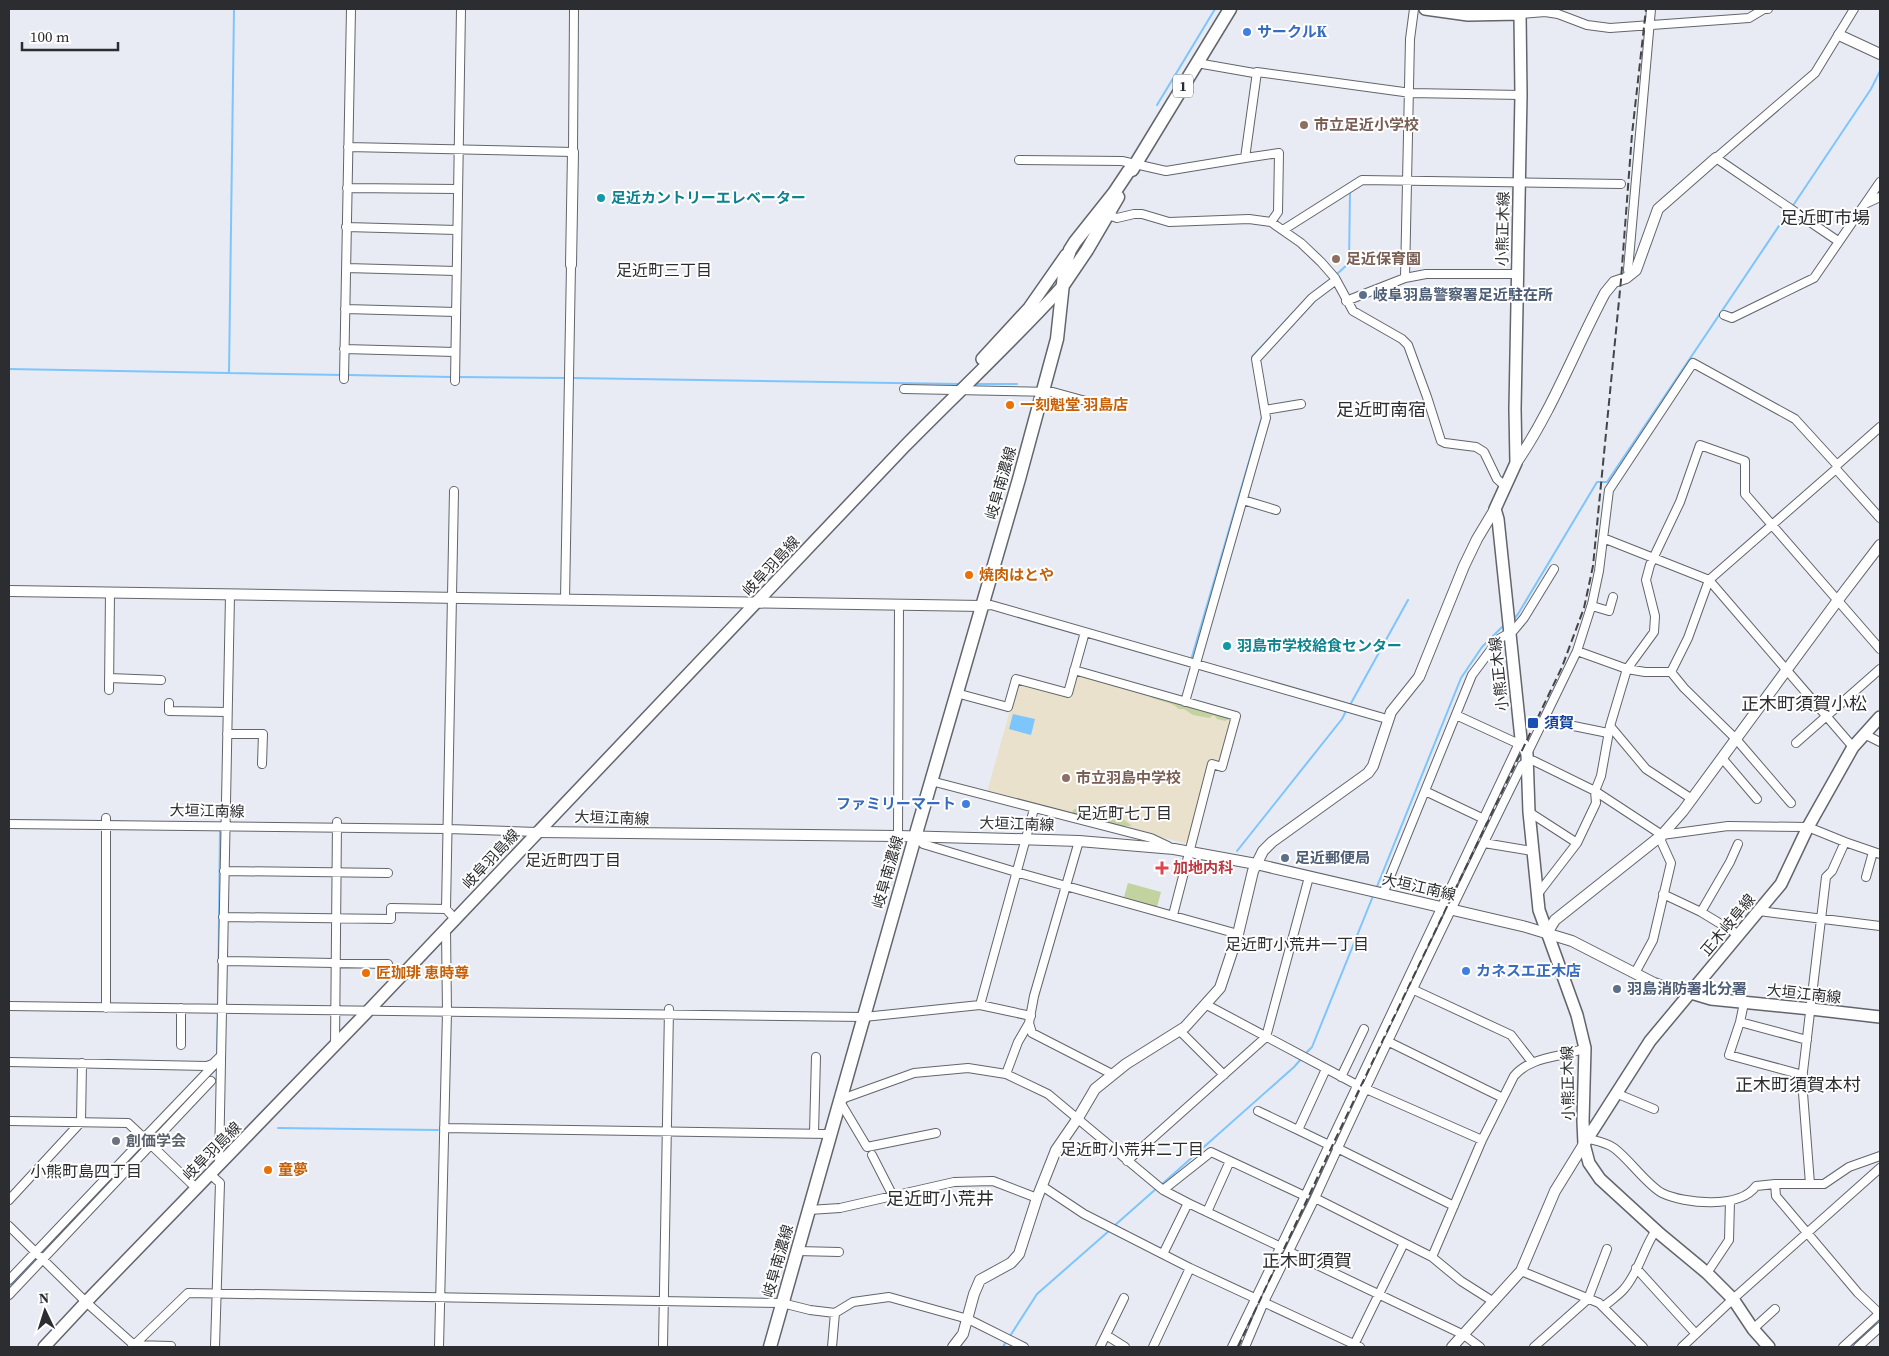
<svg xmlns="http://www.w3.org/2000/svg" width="1889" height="1356" viewBox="0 0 1889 1356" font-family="'Source Serif 4','Noto Sans JP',serif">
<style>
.education{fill:#e9e1cc}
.green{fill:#c3d39f}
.water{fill:#7dc5fd}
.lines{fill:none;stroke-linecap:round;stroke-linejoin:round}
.stream{stroke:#7dc5fd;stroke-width:2}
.minor-casing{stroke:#62656c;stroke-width:10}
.tertiary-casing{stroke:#62656c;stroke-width:12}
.secondary-casing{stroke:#62656c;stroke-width:14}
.primary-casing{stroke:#62656c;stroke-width:15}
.minor{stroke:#fff;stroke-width:8}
.tertiary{stroke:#fff;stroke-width:10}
.secondary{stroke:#fff;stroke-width:11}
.primary{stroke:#fff;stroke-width:12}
.rail{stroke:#444548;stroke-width:2;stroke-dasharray:8 4;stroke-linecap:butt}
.shop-dot{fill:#3f7fe0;stroke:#fff;stroke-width:2}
.education-dot{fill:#8d6e63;stroke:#fff;stroke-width:2}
.culture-dot{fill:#0f9aa8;stroke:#fff;stroke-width:2}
.service-dot{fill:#5c6f8a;stroke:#fff;stroke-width:2}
.food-dot{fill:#e8710a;stroke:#fff;stroke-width:2}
.transit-dot{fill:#1a4fb4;stroke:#fff;stroke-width:2}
.health-dot{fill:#e0444e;stroke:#fff;stroke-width:2}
.worship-dot{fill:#6b7280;stroke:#fff;stroke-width:2}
.labels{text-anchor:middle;stroke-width:4;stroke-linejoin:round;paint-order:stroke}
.shield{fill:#fff;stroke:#6b6c6e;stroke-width:1}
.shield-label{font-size:14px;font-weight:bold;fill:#2c2d30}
.shop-label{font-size:15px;font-weight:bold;fill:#366cbe;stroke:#fff;text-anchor:start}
.education-label{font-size:15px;font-weight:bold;fill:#785e54;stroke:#fff;text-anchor:start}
.culture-label{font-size:15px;font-weight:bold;fill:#0d838f;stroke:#fff;text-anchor:start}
.street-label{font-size:15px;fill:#2c2d30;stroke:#fff}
.service-label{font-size:15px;font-weight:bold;fill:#4e5e75;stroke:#fff;text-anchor:start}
.food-label{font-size:15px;font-weight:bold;fill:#c56008;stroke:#fff;text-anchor:start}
.transit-label{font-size:15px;font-weight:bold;fill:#164399;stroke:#fff;text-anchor:start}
.health-label{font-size:15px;font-weight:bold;fill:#be3a42;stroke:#fff;text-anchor:start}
.worship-label{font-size:15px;font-weight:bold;fill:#5b616d;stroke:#fff;text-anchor:start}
.neighbourhood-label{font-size:16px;fill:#2c2d30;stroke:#fff}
.quarter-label{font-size:18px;fill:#2c2d30;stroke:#fff}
</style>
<rect width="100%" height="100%" fill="#e8ebf3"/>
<path class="education" d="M1078,675L1234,717L1221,763L1210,760L1188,844L987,792L1018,682L1072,696Z"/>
<path class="green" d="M1153,695L1229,714L1230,719L1225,721L1217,719L1214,715L1209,718L1193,715L1184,709H1179C1171,701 1160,702 1150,697Z
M1080,807L1086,808L1092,814L1102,815L1107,818L1119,816L1132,826H1114L1105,821L1095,820L1087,816L1081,818L1072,814L1073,810Z
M1128,883L1161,892L1157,907L1124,897Z"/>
<path class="water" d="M1013,714L1035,719L1031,735L1009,729Z"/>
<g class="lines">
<path class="stream" d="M1157,105L1215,9
M1792,207L1871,89L1880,71
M1337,274L1349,263L1350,191H1352
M1319,288L1331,279
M1253,360L1252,357L1294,312
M9,369L343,375
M229,373L234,9
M347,375L452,377
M457,377L567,378
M572,378L960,384
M975,384H1017
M1513,620L1518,614L1597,482H1607L1789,211
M1191,660L1262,417L1256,380
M1350,705L1408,600
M9,820L104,821
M109,821L126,822
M1237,851L1342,719L1347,709
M1376,889L1461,678L1482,647L1505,624
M218,1006L220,828
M1305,1054L1312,1047L1373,896
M217,1056L218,1011
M225,1126L233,1127
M278,1128L438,1130
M150,1139L217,1068
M1161,1185L1294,1067L1302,1058
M1114,1226L1157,1188
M41,1253L146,1142
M9,1288L38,1257
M1010,1336L1037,1294L1110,1230
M1003,1347L1007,1340
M1850,1347L1880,1321"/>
<defs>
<path id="minor" d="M1520,14L1545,12L1558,14L1587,25L1610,28L1749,18L1764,9H1768
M1197,63L1254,73L1257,72L1411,93L1521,95
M1257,72L1245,158L1279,153L1278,212L1271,222
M348,147L573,152L574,9
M1019,160L1122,161L1166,171L1245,158
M347,188L458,189
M1867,203L1880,197
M1108,215L1117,218L1134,214H1142L1169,222L1249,219L1271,222L1301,243L1321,262L1335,278L1353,311L1402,339L1408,345L1427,397L1441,441L1445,443L1476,447L1484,452L1497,479L1505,486
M346,227L457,230
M1283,230L1362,180L1621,184
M1838,241L1716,158L1815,73L1854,9
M346,268L456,271
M1630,275L1628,270L1651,9
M1405,278L1410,39L1414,9
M1346,301L1405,278L1426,274H1517
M345,309L456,312
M1724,315L1732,318L1814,278L1880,182
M344,349L455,352
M344,379L351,9
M455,381L461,9
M904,389L1053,392L1093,403
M1265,410L1301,404
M1837,465L1880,427
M454,491L446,909L456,920
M1243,500L1276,510
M1603,538L1709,580L1853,747
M565,600L571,265
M982,606L991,605L1387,719
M1592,606L1609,611L1613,597
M1577,651L1627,669L1645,672H1671L1684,688L1736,739L1791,803
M1074,670L1236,716L1222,767L1212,764L1173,915
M1671,672L1688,638L1709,580L1836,469
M109,678L161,680
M109,690L110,592
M956,693L1008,707L1016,679L1068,693L1085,632
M1185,702L1266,418L1256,359L1312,298L1336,280
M169,703V711L227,712
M1456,715L1519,744
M1544,720L1608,733
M1610,726L1646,769L1692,799
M227,734H263L262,764
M1864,734L1880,742
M1796,743L1880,669
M1527,754L1577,651L1592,604L1599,571L1609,490L1693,363L1795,419L1837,465L1836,469L1880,518
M1722,758L1757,799
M1528,760L1534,761L1595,791L1662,835L1728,826L1808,827L1845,842L1880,854
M931,781L1151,838L1168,846
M1425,791L1484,819
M1529,812L1577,843
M9,824L448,829L537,832
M898,836L899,604
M918,836L923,844L1016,872L1238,934
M1484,843L1532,851
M224,871L388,873
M1866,877L1873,852
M1383,894L1472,675L1499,639L1514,630L1524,618L1554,569
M1663,894L1701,912L1739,935
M1537,895L1577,843L1596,803L1595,791L1601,776L1610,726L1627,669L1654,632L1655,616L1646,580L1650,565L1680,502L1700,445L1745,461V494L1880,649
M1759,911L1880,926
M1701,912L1730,862L1738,844
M223,917L391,919V908L446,909
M222,961L388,964
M1635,973L1653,940L1671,863L1661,841L1662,835
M1412,989L1511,1035L1532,1062
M1744,1003L1740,1022L1729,1055L1803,1075
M1205,1004L1357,1085L1482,1140
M980,1005L1034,809
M9,1006L864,1017L980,1005L1031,1016
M106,1008V818
M1740,1022L1807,1040
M1029,1023L1032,1033L1112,1074
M1180,1031L1224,1075
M1387,1041L1503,1098
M181,1045V1008
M335,1046L337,822
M9,1062L207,1066L215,1063
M1326,1069L1298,1130L1329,1145
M1006,1074L1018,1042L1029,1023L1034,996L1079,841
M1341,1077L1364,1029
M1618,1094L1654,1109
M1258,1111L1298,1130
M9,1121L128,1123L144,1138L9,1280
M444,1128L831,1134
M814,1133L816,1057
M936,1133L867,1147L839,1100L914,1073L968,1068L1006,1074L1048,1094L1163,1190L1188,1203
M1589,1139C1597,1141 1607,1143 1614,1148C1629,1159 1647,1185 1662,1193C1685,1204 1740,1209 1756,1186L1775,1184H1824L1849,1167L1880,1156
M1337,1148L1454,1206
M872,1155L893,1196
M1127,1161L1266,1037L1309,877
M219,1165L230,595
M210,1174L220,1183L215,1347
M1775,1184L1776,1196L1858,1293L1880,1314
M1810,1184L1802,1080L1826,877L1832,871L1845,842
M1042,1186L1084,1214L1190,1268L1360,1347
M196,1188L144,1138L215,1064
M1163,1190L1211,1152L1305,1196L1521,739
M1315,1198C1381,1053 1451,909 1522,765L1528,761
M9,1200L81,1122L82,1063
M809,1210L840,1208L954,1182L993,1181L1037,1198
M1207,1212L1230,1161
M9,1226L86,1302L134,1345L171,1346
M797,1251L839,1252
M1292,1253L1464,1335L1480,1347
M1163,1254L1188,1203L1281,1247
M1432,1257L1482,1140L1514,1076C1532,1055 1562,1058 1585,1048
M1636,1268L1696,1334
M1521,1271L1599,1303L1643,1347
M1707,1273L1729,1240L1730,1201
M9,1295L211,1081
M1603,1307C1610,1301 1618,1296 1624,1289C1639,1272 1643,1249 1656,1230
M1753,1329L1775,1309
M1106,1335L1125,1347
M132,1347L188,1293L782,1303L810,1310L835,1313L853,1302L889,1297L968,1319L1024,1347
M439,1347L447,1012L446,930
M663,1347L669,1009
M832,1347L835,1313
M1100,1347L1124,1298
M1153,1347L1190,1268
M1232,1347L1305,1196
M1245,1347L1264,1302L1315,1198L1432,1257L1461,1281L1494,1302
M1353,1347L1404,1243
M1534,1347L1588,1299L1607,1249
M1682,1347L1733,1299L1880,1168
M1843,1347L1880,1313
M1858,1347L1880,1327"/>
<path id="tertiary" d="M1839,35L1880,54
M571,265L573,152
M1516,463C1551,413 1576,347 1605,293L1614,282L1626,278L1636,270L1658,209L1716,158
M9,591L982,606
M537,832L898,836L1012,839L1079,841L1174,849L1256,864L1526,927L1572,941L1654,983L1673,990L1691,993
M1547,933L1555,920L1662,835L1683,811L1838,600L1880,545
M215,1063L220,1058
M953,1347L963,1334L974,1294L980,1280L1011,1263L1019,1254L1037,1198L1056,1150L1078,1118L1095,1089L1126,1064L1185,1027L1220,988L1238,934L1253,871L1263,851L1272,842L1368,773L1373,766L1391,712L1419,677L1464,566L1477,539L1495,509
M1452,1347L1521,1271L1555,1191L1584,1144"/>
<path id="secondary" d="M1425,9L1468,15L1520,14L1521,95L1515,409L1516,463L1495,509L1498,519L1521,739L1527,754L1529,812L1539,910L1577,1015L1585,1048L1583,1121L1584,1144L1589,1163L1600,1179L1660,1234L1707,1273L1733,1299L1753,1329L1769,1347
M982,359L1029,308L1066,255
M1691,993L1711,999L1811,1009L1880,1017
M1584,1144L1650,1041L1781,884L1808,827L1853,747L1880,717
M44,1347L86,1302L368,1011L904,447C956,394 1011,343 1061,288"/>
<path id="primary" d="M1132,170L1230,9
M1064,284L1087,250L1118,197
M770,1347L915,837L1019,479L1057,339L1065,265L1070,250L1075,242L1114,193L1128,172L1135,164"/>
</defs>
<use href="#minor" class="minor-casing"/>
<use href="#tertiary" class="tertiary-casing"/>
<use href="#secondary" class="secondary-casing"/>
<use href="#primary" class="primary-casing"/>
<use href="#minor" class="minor"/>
<use href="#tertiary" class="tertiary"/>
<use href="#secondary" class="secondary"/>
<use href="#primary" class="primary"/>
<path class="rail" d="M1238,1347L1334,1142L1562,667L1584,608L1593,566L1621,280L1632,134L1646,9"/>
</g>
<g class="shop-dot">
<circle cx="1247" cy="32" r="5"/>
<circle cx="966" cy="804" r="5"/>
<circle cx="1466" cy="971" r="5"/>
</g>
<g class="education-dot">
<circle cx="1304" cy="125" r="5"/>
<circle cx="1336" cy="259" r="5"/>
<circle cx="1066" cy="778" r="5"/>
</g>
<g class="culture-dot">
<circle cx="601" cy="198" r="5"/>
<circle cx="1227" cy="646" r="5"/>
</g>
<g class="service-dot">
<circle cx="1363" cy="295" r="5"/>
<circle cx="1285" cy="858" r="5"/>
<circle cx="1617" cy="989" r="5"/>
</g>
<g class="food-dot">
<circle cx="1010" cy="405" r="5"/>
<circle cx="969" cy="575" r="5"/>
<circle cx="366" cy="973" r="5"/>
<circle cx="268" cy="1170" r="5"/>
</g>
<rect class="transit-dot" x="1527" y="717" width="12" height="12" rx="2.5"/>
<path class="health-dot" d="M1159.5 860.5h5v5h5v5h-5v5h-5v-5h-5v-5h5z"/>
<circle class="worship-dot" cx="116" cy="1141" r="5"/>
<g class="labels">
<rect class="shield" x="1173" y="74.5" width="20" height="23" rx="4"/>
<g class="shield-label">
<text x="1183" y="91">1</text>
</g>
<g class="shop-label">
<text x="1257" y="37">サークルK</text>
<text x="956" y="809" text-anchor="end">ファミリーマート</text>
<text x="1476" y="976">カネスエ正木店</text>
</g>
<g class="education-label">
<text x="1314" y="130">市立足近小学校</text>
<text x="1346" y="264">足近保育園</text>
<text x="1076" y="783">市立羽島中学校</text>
</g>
<g class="culture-label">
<text x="611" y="203">足近カントリーエレベーター</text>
<text x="1237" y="651">羽島市学校給食センター</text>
</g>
<g class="street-label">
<text transform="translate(1503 229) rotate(-89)" y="5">小熊正木線</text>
<text transform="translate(1001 483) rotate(-74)" y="5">岐阜南濃線</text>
<text transform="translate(771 566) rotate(-47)" y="5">岐阜羽島線</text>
<text transform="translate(1499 674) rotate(-96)" y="5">小熊正木線</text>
<text transform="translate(207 811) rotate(1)" y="5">大垣江南線</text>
<text transform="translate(612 818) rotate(2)" y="5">大垣江南線</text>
<text transform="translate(1017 824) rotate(2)" y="5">大垣江南線</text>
<text transform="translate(491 859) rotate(-47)" y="5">岐阜羽島線</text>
<text transform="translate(888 872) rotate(-74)" y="5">岐阜南濃線</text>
<text transform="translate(1419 887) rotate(13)" y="5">大垣江南線</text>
<text transform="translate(1728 925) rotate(-50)" y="5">正木岐阜線</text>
<text transform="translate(1804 994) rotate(6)" y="5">大垣江南線</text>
<text transform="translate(1568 1083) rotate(-91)" y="5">小熊正木線</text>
<text transform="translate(212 1151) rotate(-45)" y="5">岐阜羽島線</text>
<text transform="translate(778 1261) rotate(-74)" y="5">岐阜南濃線</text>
</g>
<g class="service-label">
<text x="1373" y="300">岐阜羽島警察署足近駐在所</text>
<text x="1295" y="863">足近郵便局</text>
<text x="1627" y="994">羽島消防署北分署</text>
</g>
<g class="food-label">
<text x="1020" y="410">一刻魁堂 羽島店</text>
<text x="979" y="580">焼肉はとや</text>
<text x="376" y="978">匠珈琲 恵時尊</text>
<text x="278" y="1175">童夢</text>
</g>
<g class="transit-label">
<text x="1544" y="728">須賀</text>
</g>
<g class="health-label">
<text x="1173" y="873">加地内科</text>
</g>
<g class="worship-label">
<text x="126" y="1146">創価学会</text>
</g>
<g class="neighbourhood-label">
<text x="664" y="276">足近町三丁目</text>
<text x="1124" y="819">足近町七丁目</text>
<text x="573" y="866">足近町四丁目</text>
<text x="1297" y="950">足近町小荒井一丁目</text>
<text x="1132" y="1155">足近町小荒井二丁目</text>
<text x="86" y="1177">小熊町島四丁目</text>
</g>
<g class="quarter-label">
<text x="1825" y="224">足近町市場</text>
<text x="1381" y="416">足近町南宿</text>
<text x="1804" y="710">正木町須賀小松</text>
<text x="1798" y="1091">正木町須賀本村</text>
<text x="940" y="1205">足近町小荒井</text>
<text x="1307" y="1267">正木町須賀</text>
</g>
</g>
<rect width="1889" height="1356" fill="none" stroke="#2c2d30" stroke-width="20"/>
<g transform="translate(45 1311) rotate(356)" stroke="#ffffff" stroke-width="4" paint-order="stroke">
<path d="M0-4L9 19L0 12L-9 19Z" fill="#2c2d30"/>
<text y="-8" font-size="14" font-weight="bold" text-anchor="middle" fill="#2c2d30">N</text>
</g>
<path d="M22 42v8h96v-8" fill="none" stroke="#2c2d30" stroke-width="2.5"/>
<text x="30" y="42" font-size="15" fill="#2c2d30" stroke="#ffffff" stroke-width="4" paint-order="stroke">100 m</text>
</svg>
